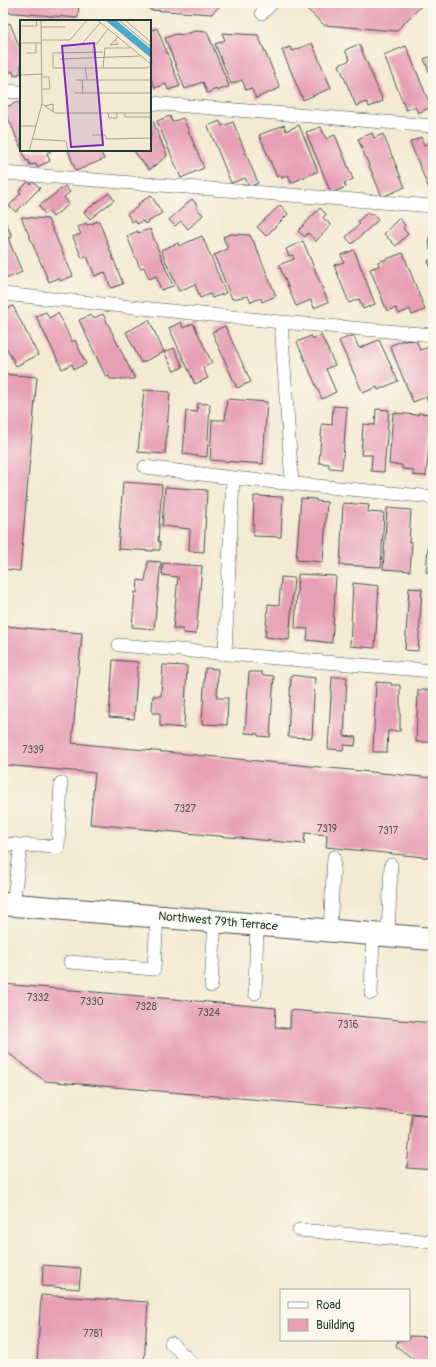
<svg xmlns="http://www.w3.org/2000/svg" width="436" height="1367" viewBox="0 0 436 1367" font-family="Pangolin,sans-serif">
<style>
.building{fill:#e79fb5}
.lines{fill:none;stroke-linecap:round;stroke-linejoin:round}
.lane-casing{stroke:#3f574c;stroke-width:14}
.street-casing{stroke:#3f574c;stroke-width:24}
.lane{stroke:#fff;stroke-width:13}
.street{stroke:#fff;stroke-width:22}
.rail-casing{stroke:#1f3d34;stroke-width:4.5}
.rail{stroke:#fbf7ec;stroke-width:3;stroke-dasharray:9;stroke-linecap:butt}
.labels{text-anchor:middle;stroke-width:3;stroke-linejoin:round;paint-order:stroke}
.number-label{font-size:10px;fill:#515654}
.street-label{font-size:12px;fill:#1f3d34;stroke:#fbf7ec}
.inset-road{fill:none;stroke:#9fa493;stroke-width:1}
.view{fill:#7b2cbf;fill-opacity:0.15;stroke:#7b2cbf;stroke-width:2}
.inset-edge{fill:none;stroke:#1f3d34;stroke-width:2}
</style>
<rect width="100%" height="100%" fill="#fbf7ec"/>
<filter id="ink" filterUnits="userSpaceOnUse"><feTurbulence type="fractalNoise" baseFrequency=".025" numOctaves="2"/><feDisplacementMap in="SourceGraphic" scale="8" xChannelSelector="R" yChannelSelector="G"/><feConvolveMatrix kernelMatrix="1 2 1 2 8 2 1 2 1" color-interpolation-filters="sRGB"/></filter>
<filter id="wash" filterUnits="userSpaceOnUse"><feTurbulence type="fractalNoise" baseFrequency=".012" numOctaves="4" result="noise"/><feDisplacementMap in="SourceGraphic" scale="16" xChannelSelector="R" yChannelSelector="G"/><feGaussianBlur stdDeviation="0.9" result="paint"/><feColorMatrix in="noise" values="0 0 0 0 0 0 0 0 0 0 0 0 0 0 0 0 0 1.4 0 .05"/><feComposite in="paint" operator="in"/></filter>
<g filter="url(#wash)">
<rect width="100%" height="100%" fill="#f4e9d2"/>
<g id="blocks">
<path class="building" d="M3,3H79L78,18L3,12Z
M143,3H222L212,14L150,10Z
M313,3H424L396,31L324,25L307,9Z
M10,23L21,51V73L14,76L13,71L4,75L3,73V26Z
M157,28L180,86L168,90L166,84L155,88L150,76V31Z
M195,31L207,32L229,86L217,91L216,89L207,93L203,82L185,89L165,38L176,34L184,35Z
M222,33L258,35L280,88L256,98L251,88L246,90L242,80L231,84L215,44L225,40Z
M312,43L331,88L303,100L282,50L290,47L293,51Z
M359,44L383,101L369,107L367,102L356,106L339,65L350,60L345,50Z
M406,46L431,107L418,113L415,107L406,110L384,55Z
M433,56V81L424,59Z
M18,102L21,108V148L4,108Z
M170,116L172,122L183,118L204,168L181,178L157,121Z
M153,121L167,156L149,170L133,150H150V123Z
M220,121L222,126L233,122L258,183L249,187L245,178L231,183L208,126Z
M284,125L286,131L299,125L318,171L291,183L288,175L282,178L281,175L277,177L259,135Z
M321,127L326,139L335,135L353,179L344,183L346,187L331,193L306,132Z
M372,133L374,138L383,134L405,187L382,197L358,139Z
M421,137L424,145L433,141V199L410,142Z
M22,150H50L51,151L47,153L50,161L37,167L36,164L30,165L28,160L26,161Z
M68,150H100L104,159L76,171Z
M28,182L30,184L33,182L40,188L16,212L9,206L21,193L19,191Z
M65,186L70,192L64,197L69,204L53,217L48,211L45,214L39,206Z
M109,193L114,200L90,219L84,212Z
M151,195L162,213L145,224L143,221L137,224L135,220L132,222L127,214L139,206L138,204Z
M192,199L198,206L196,208L203,215L188,229L181,221L175,226L169,220Z
M280,205L288,214L266,236L257,227Z
M320,208L326,214L323,218L331,225L316,241L308,233L305,237L298,231Z
M368,212L370,215L372,213L378,220L352,244L346,237L360,224L357,222Z
M3,216L12,237L8,238L22,272L3,280Z
M21,217L48,219L73,276L60,281L59,278L49,282Z
M399,218L405,225L403,228L408,234L396,246L384,234Z
M99,221L123,284L111,288L105,272L95,276L87,256L82,258L73,237L81,234L78,227L86,223L87,225Z
M150,229L173,286L161,290L156,276L149,279L144,267L140,268L127,236L138,231V233Z
M231,234L250,235L252,240H253L276,296L262,302L261,298L251,302L248,296L232,299L214,255L228,249L223,237Z
M202,236L226,293L212,298L210,294L200,298L195,284L179,291L161,250L178,243L179,246Z
M429,237H433V250H430Z
M303,241L328,302L314,308L311,300L296,306L279,265L294,259L293,255L289,256L286,249Z
M354,250L375,304L363,309L359,299L349,303L334,265L344,262L341,255Z
M403,253L425,310L412,315L410,309L399,314L396,308L387,311L370,269L379,266L378,262Z
M433,259V273L428,261Z
M13,306L38,355L16,366L3,341V310Z
M46,312L49,318L58,313L72,342L75,340L86,364L74,369L72,364L62,369L36,316Z
M103,314L135,379H110L109,376L106,377L79,320L91,315L93,318Z
M149,320L164,352L141,363L126,332Z
M181,322L183,328L193,323L212,363L203,368L208,378L195,384L169,328Z
M225,326L251,382L237,388L212,332Z
M321,335L335,365L326,369L336,392L322,399L297,342L311,336L313,339Z
M353,335L359,348L379,340L398,381L378,390L377,387L363,393L339,341Z
M416,340L420,350L433,346V402L429,404L426,397L413,402L390,346L401,341Z
M174,348L183,367L174,371L164,352Z
M3,374L37,377L20,571L3,569Z
M144,390L170,392L165,454L138,452Z
M227,399L267,402L263,464L210,460L212,420H225Z
M198,403L210,404L207,457L183,454L186,411L197,412Z
M333,406L347,407L342,469L329,468V464L319,463L322,424L332,425Z
M376,409L389,410L384,472L371,471L372,455H361L363,424L375,425Z
M393,413L418,415V413L432,414L426,476L413,475V470L402,469V465L389,464Z
M123,482L162,485L158,541L160,542V550H153V551L118,549Z
M165,487L207,490L204,552L189,551L190,529L162,526Z
M254,496L283,497L281,537L253,536Z
M301,498L316,499V501L327,502L323,562L296,560Z
M343,503L369,505L368,512L384,513L381,567L340,565Z
M387,508L411,510L409,542H412L410,571L383,569Z
M431,511H433V573L426,572Z
M148,561L161,562L154,629L132,627L135,592L137,593L138,580L145,581Z
M163,563L202,566L196,634L183,633V629H173L178,577L162,575Z
M298,574L336,576L332,643L307,640L308,629L295,628Z
M281,577L294,578L289,640L265,637L268,604L279,605Z
M353,583L379,586L375,648L350,646Z
M409,588L422,589L418,651L405,650Z
M3,626L82,633L72,743L433,778V858L326,847L327,835L305,833L304,844L90,824L95,773L3,765Z
M113,660L138,662L134,719L109,717Z
M163,665L187,666L184,728L160,726V713H152L153,696H161Z
M205,668L218,669L217,698H228L227,725L202,724Z
M249,672H262V675L274,676L270,737L258,736V734L245,733Z
M291,675L315,678L312,738L288,737Z
M332,677H347L344,736L356,737L355,746L344,745L343,750L328,749Z
M376,682L391,683V685H400V731H388L387,752H373Z
M418,690H433V755H431V742H416Z
M3,984L276,1008L275,1027L290,1028L291,1010L433,1023V1115L45,1081L3,1049Z
M412,1114L433,1116V1170L407,1168Z
M43,1265L81,1268L79,1289L42,1286Z
M41,1295L148,1302L144,1364H37Z
M409,1336L433,1337V1364H420L396,1346L398,1340H409Z"/>
</g>
</g>
<g filter="url(#ink)">
<use href="#blocks" fill-opacity="0" stroke="#3f574c" stroke-width="1"/>
<g class="lines">
<defs>
<path id="lane" d="M262,13L272,3
M3,91L21,92
M150,103L433,126
M3,173L433,206
M3,294L281,322L433,335
M281,322L292,484
M145,467L233,478L433,497
M119,645L433,671
M225,653L233,478
M3,844L21,845L13,904
M21,845L58,847L61,783
M330,931L334,857
M388,936L391,865
M70,962L154,969L157,916
M211,986L215,921
M255,993L257,925
M371,993L373,934
M299,1230L433,1242
M171,1343L193,1364"/>
<path id="street" d="M3,904L433,939"/>
</defs>
<use href="#lane" class="lane-casing"/>
<use href="#street" class="street-casing"/>
<use href="#lane" class="lane"/>
<use href="#street" class="street"/>
<defs>
<path id="rail" d="M330,1363L332,1364"/>
</defs>
<use href="#rail" class="rail-casing"/>
<use href="#rail" class="rail"/>
</g>
</g>
<g class="labels">
<g class="number-label">
<text x="33" y="753">7339</text>
<text x="185" y="812">7327</text>
<text x="327" y="832">7319</text>
<text x="388" y="834">7317</text>
<text x="38" y="1001">7332</text>
<text x="92" y="1005">7330</text>
<text x="146" y="1010">7328</text>
<text x="209" y="1016">7324</text>
<text x="348" y="1028">7316</text>
<text x="93" y="1337">7781</text>
</g>
<g class="street-label">
<text transform="translate(218 921) rotate(5)" y="4">Northwest 79th Terrace</text>
</g>
</g>
<g transform="translate(20 20)">
<rect width="131" height="131" fill="#f4e9d2"/>
<path d="M85,0H96L131,29V38Z" fill="#4da9cb"/>
<path class="inset-road" d="M77,0L131,44M99,0L131,27M105,0L131,22M0,6H17L16,0M21,7H45M21,20H50L67,0M95,20L98,24L90,25L98,17M0,23H21M61,25L80,3M76,25L88,9M83,32L33,33V48H126L131,46M7,33H16V23M40,39L120,36M65,48L67,60M83,48L85,28H110M0,55L23,54M23,57H29L30,69H23M56,60H131M62,60L63,73M55,73H131M22,84L35,93H131M25,86L33,84V92M88,93L89,98H97V93M105,93V97H131M0,106H16M72,115H85L87,119M12,119L46,121L48,131M86,119L131,118M1,131H9L22,84L21,0"/>
<path class="view" d="M74,23L83,125L51,127L42,26Z"/>
<rect width="131" height="131" class="inset-edge"/>
</g>
<rect width="436" height="1367" fill="none" stroke="#fbf7ec" stroke-width="16"/>
<rect x="280" y="1289" width="130" height="52" fill="#fbf7ec" stroke="#a3ada2"/>
<rect x="288" y="1302" width="20" height="6" fill="#ffffff" stroke="#a3ada2"/>
<text x="316" y="1309" font-size="12" fill="#1f3d34">Road</text>
<rect x="288" y="1319" width="20" height="12" fill="#e79fb5" stroke="#a3ada2"/>
<text x="316" y="1329" font-size="12" fill="#1f3d34">Building</text>
</svg>
